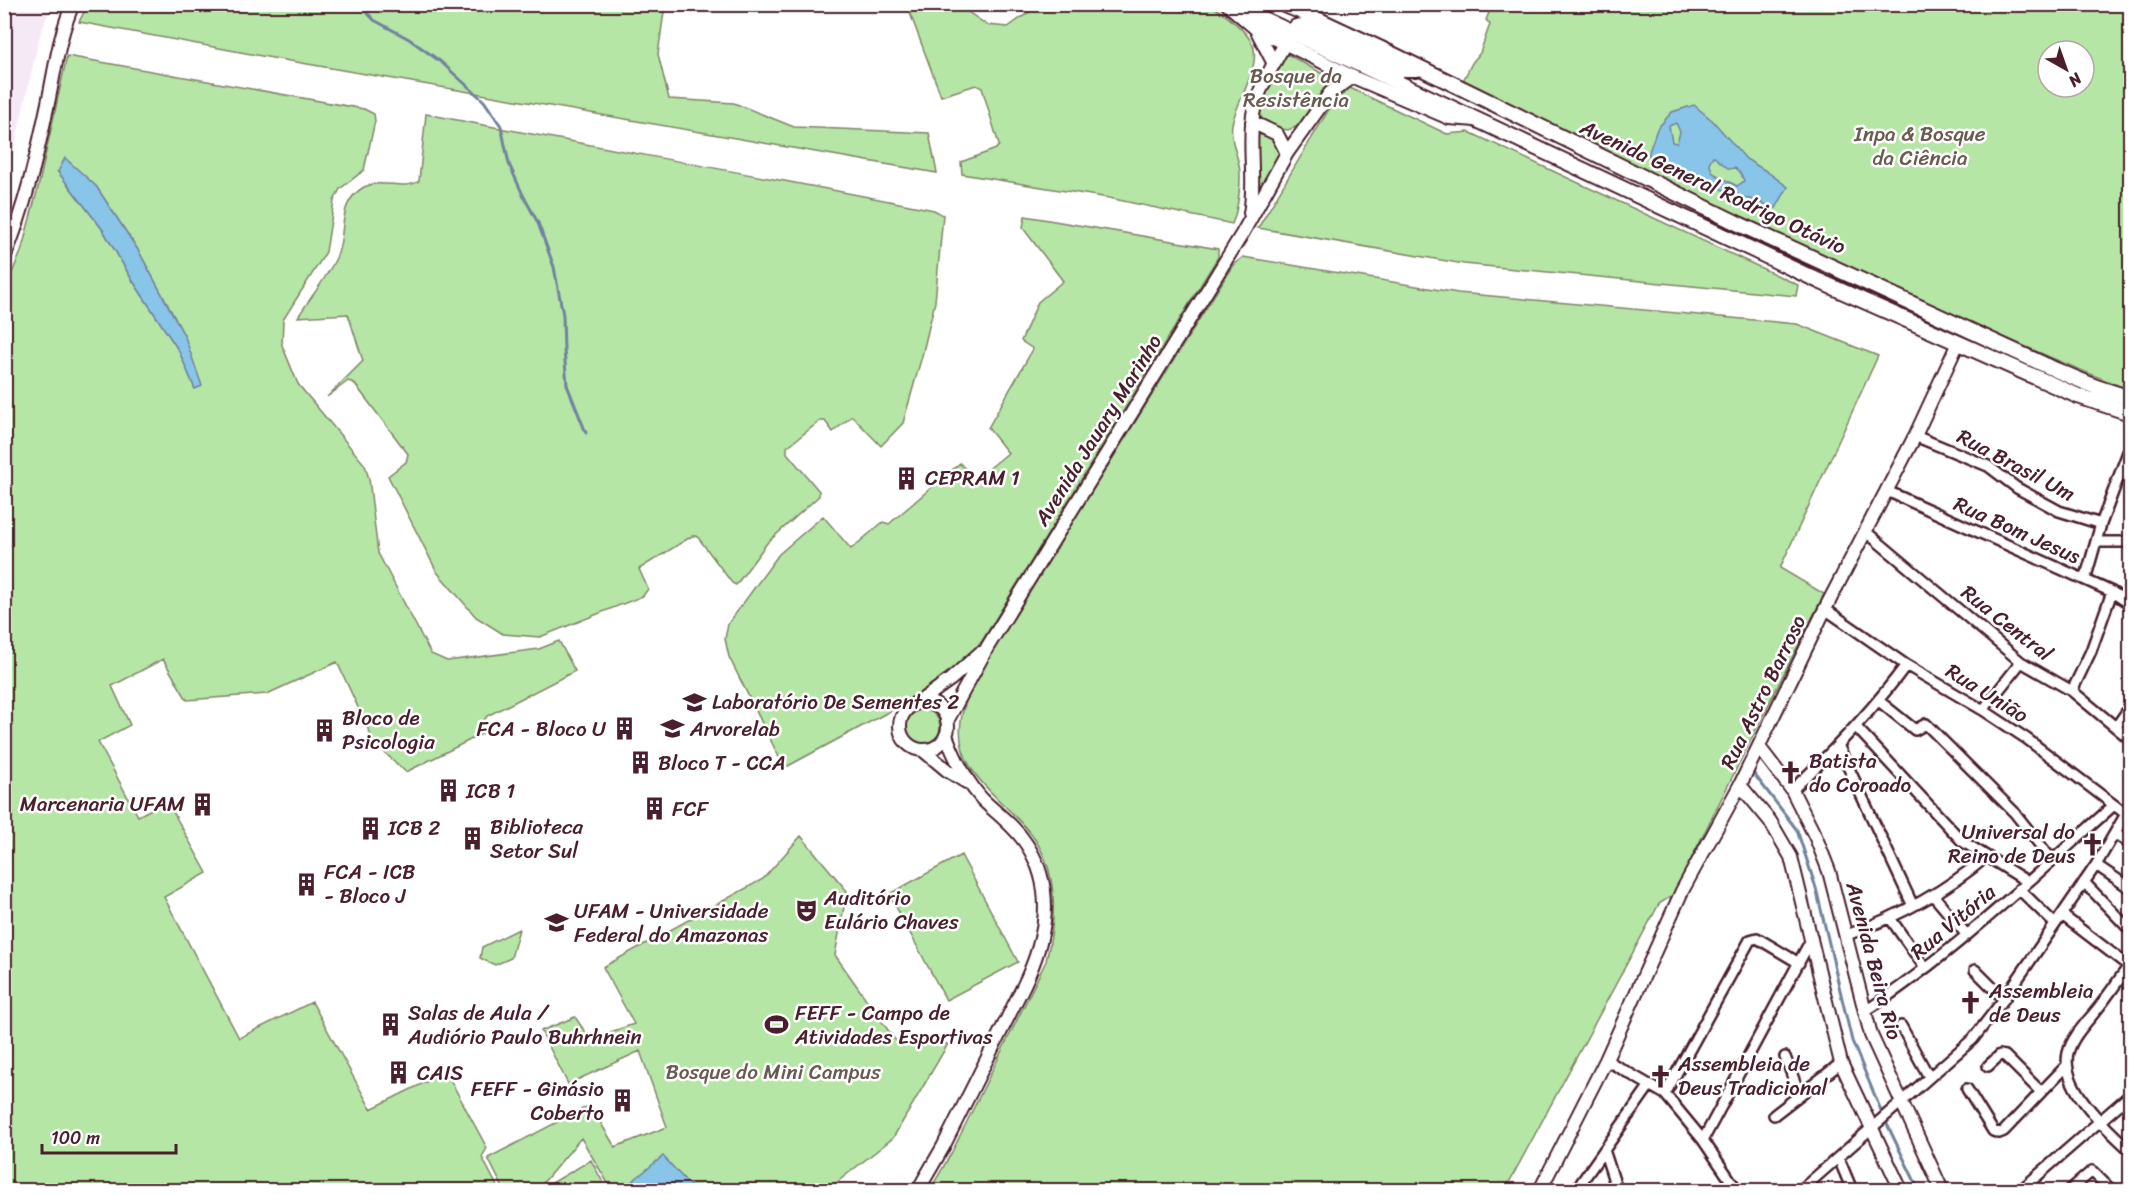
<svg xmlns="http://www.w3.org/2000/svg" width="2135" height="1195" viewBox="0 0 2135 1195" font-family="Sriracha,sans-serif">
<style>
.built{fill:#f5e9f5}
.green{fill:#b5e6a6;stroke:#808268;stroke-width:1.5;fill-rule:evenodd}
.water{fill:#89c4e9;stroke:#70829d;stroke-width:1.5;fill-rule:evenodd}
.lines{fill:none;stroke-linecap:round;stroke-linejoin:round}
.stream{stroke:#70829d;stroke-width:3}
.minor-casing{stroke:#4a1f2b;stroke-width:14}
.tertiary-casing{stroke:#4a1f2b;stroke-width:16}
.secondary-casing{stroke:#4a1f2b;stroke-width:18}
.minor{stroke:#fff;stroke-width:9}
.tertiary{stroke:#fff;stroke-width:12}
.secondary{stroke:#fff;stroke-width:14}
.labels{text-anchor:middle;stroke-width:5;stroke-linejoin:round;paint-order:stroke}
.park-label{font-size:21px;fill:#6a5b50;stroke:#fff}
.street-label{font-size:21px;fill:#4a1f2b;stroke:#fff}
.poi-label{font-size:21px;fill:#4a1f2b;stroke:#fff;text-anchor:start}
</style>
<rect width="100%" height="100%" fill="#fff"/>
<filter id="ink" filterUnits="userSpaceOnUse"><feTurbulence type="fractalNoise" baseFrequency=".0167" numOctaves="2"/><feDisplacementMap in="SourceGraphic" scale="12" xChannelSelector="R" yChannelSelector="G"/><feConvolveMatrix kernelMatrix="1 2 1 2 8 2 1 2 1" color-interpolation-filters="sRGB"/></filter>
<g filter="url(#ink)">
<path class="built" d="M5,4L51,5L39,38L5,190Z"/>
<path class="green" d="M88,4L665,5L658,54L669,99L734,103L794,127L929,133L937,173L267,57L79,22Z
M1208,4C1222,11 1251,33 1254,49C1258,72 1237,101 1232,124C1230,139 1236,151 1239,165C1242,180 1238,210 1232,224L1109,198L962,174L961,162L996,149L999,145L982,88L976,85L941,96L907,5H958L987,25L1008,27L1039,5Z
M1492,5H2130V390C1903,299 1682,190 1462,83L1472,63L1480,53L1490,24L1486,20ZM2048,51H2084V87H2048Z
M1287,54L1332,79L1298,126L1288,130L1271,127L1262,119L1258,110Z
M67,56L364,109L374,114L375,121L364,170L340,189L334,201L326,252L283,320L282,345L298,384L365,465L369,479L378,553L431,654L447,661L539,649L559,641L575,671L487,716L481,725L482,734L406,772L375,744L337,662L267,694L187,700L163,659L112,686L130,725L98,742L138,816L167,801L207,873L164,897L239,1038L312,1002L371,1109L446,1072L487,1148L482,1157L499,1190H5V289L21,252L39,184ZM58,172L96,186L138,250L185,337L195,389L179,351L131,278L103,230Z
M1350,88L1447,134L1469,132L1798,285L1796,296L1464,264L1258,228L1332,104Z
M426,114C595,147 765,176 934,210L943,215L935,302L922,356L903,423L881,446L852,416L833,432L825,421H820L787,447V453L819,491V496L767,543L736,585L732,583L697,536H692L639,569L648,589L643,596L540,637L503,634L476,617L437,572L388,476L406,462L408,454L354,383L348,381L327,397L363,361L348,314L298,317C310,298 326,279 336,258C348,233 335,204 364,187C382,178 404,191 419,181Z
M1257,134L1273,138L1283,157L1257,198Z
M1025,216L1218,249V257L982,641L957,667L907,702L788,766L781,761L729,657L725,639L728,624L779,554L823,516L851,549L883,522L889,524L960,463L975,480L1008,453L988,428L1033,349L1021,341L1038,302L1063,281L1023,228Z
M1243,257L1458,293L1797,324L1878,356L1780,568L1824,594L1673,895L1659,904L1505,1190H930L952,1152L1046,961C1056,921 1059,877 1036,841C1010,801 953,777 961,721C964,695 983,670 995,647L1233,265Z
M906 727a17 17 0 1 1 34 0a17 17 0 1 1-34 0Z
M801,836L847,891L835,955L895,1040L948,1044L893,1138L827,1190H612L581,1138L537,1190H504L488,1158L590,1105L615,1147L667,1127L640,1051L568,1084L541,1031L575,1017L590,1039L634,1024L603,967L763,879Z
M961,855L1018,962L946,1000L889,894Z
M519,929L511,958L495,965L480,958L482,947Z
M591,1160L607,1190H544L545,1187Z"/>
<path class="water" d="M1694,105L1713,121L1746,159L1766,171L1788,187L1776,208C1731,194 1689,178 1648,155L1657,129L1672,112ZM1676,123L1680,132L1677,143L1672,142L1669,126ZM1713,156L1729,169L1735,168L1741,174L1744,181L1737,186L1713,173L1709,163Z
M65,158L96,186L138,250L185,337L202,386L195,389L179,351L131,278L103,230L58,172Z
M663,1156L694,1190H631L629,1184Z"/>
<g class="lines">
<path class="stream" d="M359,4L374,20L409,39L441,62L484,101L501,126L509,164L523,195L538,223L554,267L563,315L564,350L567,385L586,433
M1751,770L1797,830L1816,888L1852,1041L1885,1120L1919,1190"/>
<defs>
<path id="minor" d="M1915,436L1988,466L2017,488L2059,511L2101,524
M1887,491L2112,592L2130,604
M1865,531L2021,662L2072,691L2130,739
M2096,542H2130
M2085,580L2101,524L2128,452L2130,450
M1825,609L1906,665L1983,710L2027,739L2126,814
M2072,691L2091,651L2112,592
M1879,701L1915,730L1926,724L2014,812L2052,860
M1983,710L2021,662
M1856,727L1962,841L2028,882
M2116,727L2130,707
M1838,745L1913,906
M1792,790C1834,751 1872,711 1906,665
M2116,834L2130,844
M2096,865L2130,888
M2084,882L2130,930
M2019,889L2055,924
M1933,895L1966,934
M2062,915L2130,967
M1890,918L1925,968
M1847,935C1897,917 1945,892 1986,857
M2129,966C2119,979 2110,993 2099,1007C2089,1020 2072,1036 2068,1053C2060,1087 2107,1129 2130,1150
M1975,970L2004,999
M1864,1012C1953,954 2034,876 2114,805
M1901,1026L1929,1077
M1785,1057L1800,1095
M1606,1060L1665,1094L1703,1140L1737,1190
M1988,1066L2000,1055L2005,1056L2040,1091
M1967,1089L1993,1131L1999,1133L2004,1131L2067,1065
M1665,1094L1750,940L1757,938L1799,963
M1774,1115L1841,1063
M1703,1140L1812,938
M1604,1150L1617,1190
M1839,1159L1852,1190
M1576,1190L1650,1085
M1801,1190L1973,1039L2004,999L2096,865L2130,807
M2021,1190L2130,1095
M2070,1190L2092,1171L2111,1190
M2129,1190L2130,1189"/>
<path id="tertiary" d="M1228,5L1256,29L1353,77L1449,118L1476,120
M1256,29L1274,64
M1252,122L1277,134L1287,153
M1250,213C1256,181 1248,148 1253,115C1256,92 1274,64 1285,43
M4,258C25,208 37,155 48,103C55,70 59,35 73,4
M900 726a24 24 0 1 1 48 0a24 24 0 1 1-48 0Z
M919,702L951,679L980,653
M947,721L988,646L1242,234L1287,153L1330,93L1353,77
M1759,747L1792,790L1816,838L1829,871L1871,1035L1942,1190
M924,751L948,771L966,782
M1740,785L1770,821L1791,857L1841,1063L1901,1190
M918,1190L943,1147L1024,985C1046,939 1056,890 1027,845C1015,826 997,814 982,799C965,780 955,759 946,735
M1540,1190L1606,1060L1682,891L1740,785L1825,609L1915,436L1958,343"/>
<path id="secondary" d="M1231,4L1819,281L2078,396L2130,413
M1282,4L1302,12L1392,54L1739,224L2056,370L2096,387L2130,398
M1285,43L1296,27C1311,21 1374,58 1391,66L1400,69H1417"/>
</defs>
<use href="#minor" class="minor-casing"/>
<use href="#tertiary" class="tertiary-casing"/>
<use href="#secondary" class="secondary-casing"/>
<use href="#minor" class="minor"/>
<use href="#tertiary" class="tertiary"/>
<use href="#secondary" class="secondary"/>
</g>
</g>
<defs>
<symbol id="building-bare" viewBox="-9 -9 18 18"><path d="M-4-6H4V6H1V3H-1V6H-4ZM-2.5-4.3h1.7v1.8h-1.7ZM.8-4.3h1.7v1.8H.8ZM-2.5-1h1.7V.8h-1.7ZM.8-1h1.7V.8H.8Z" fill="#4a1f2b" stroke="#fff" stroke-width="2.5" paint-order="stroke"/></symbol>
<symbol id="school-bare" viewBox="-9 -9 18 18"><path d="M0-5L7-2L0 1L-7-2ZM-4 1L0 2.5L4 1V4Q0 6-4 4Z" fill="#4a1f2b" stroke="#fff" stroke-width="2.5" paint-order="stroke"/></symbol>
<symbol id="church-bare" viewBox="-9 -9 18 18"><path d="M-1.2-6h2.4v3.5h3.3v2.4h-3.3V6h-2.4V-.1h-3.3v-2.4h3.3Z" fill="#4a1f2b" stroke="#fff" stroke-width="2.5" paint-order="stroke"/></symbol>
<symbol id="theatre-bare" viewBox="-9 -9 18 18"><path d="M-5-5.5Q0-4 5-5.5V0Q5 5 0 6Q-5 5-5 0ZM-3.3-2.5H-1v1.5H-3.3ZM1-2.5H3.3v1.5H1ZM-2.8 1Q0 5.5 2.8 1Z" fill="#4a1f2b" stroke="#fff" stroke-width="2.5" paint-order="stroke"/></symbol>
<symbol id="university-bare" viewBox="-9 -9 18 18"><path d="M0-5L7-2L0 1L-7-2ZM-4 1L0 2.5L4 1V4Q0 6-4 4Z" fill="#4a1f2b" stroke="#fff" stroke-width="2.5" paint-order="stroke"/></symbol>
<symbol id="stadium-bare" viewBox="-9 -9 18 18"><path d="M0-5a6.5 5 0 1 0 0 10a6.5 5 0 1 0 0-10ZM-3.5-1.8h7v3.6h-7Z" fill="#4a1f2b" stroke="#fff" stroke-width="2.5" paint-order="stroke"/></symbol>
</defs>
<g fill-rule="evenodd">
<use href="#building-bare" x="890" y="462" width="33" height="33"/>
<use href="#school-bare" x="678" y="686" width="33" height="33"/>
<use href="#building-bare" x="608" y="712" width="33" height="33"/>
<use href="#school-bare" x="656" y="712" width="33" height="33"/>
<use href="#building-bare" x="308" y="714" width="33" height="33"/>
<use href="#building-bare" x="624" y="746" width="33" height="33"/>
<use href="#church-bare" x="1774" y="756" width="33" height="33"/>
<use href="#building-bare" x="432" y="774" width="33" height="33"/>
<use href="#building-bare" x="186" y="788" width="33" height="33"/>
<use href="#building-bare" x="638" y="792" width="33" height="33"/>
<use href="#building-bare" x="354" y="812" width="33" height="33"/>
<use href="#building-bare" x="456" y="822" width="33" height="33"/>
<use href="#church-bare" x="2076" y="828" width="33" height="33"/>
<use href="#building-bare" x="290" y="868" width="33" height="33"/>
<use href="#theatre-bare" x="790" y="894" width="33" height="33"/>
<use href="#university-bare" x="540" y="906" width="33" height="33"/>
<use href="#church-bare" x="1954" y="986" width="33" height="33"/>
<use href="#building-bare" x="374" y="1008" width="33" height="33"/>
<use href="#stadium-bare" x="760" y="1008" width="33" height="33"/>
<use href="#building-bare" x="382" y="1056" width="33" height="33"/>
<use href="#church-bare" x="1644" y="1060" width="33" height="33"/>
<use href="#building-bare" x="606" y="1084" width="33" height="33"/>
</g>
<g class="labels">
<g class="park-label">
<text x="1296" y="83">Bosque da<tspan x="1296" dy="24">Resistência</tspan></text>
<text x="1920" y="141">Inpa &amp; Bosque<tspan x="1920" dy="24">da Ciência</tspan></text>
<text x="773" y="1079">Bosque do Mini Campus</text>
</g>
<g class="street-label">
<text transform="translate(1713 187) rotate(25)" y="7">Avenida General Rodrigo Otávio</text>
<text transform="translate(1098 430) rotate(-58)" y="7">Avenida Jauary Marinho</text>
<text transform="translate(2016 465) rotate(28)" y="7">Rua Brasil Um</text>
<text transform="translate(2017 530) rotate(24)" y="7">Rua Bom Jesus</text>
<text transform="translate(2007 623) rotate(38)" y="7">Rua Central</text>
<text transform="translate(1763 692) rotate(-64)" y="7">Rua Astro Barroso</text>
<text transform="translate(1987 693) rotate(32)" y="7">Rua União</text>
<text transform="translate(1953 922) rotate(-40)" y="7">Rua Vitória</text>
<text transform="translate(1874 961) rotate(75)" y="7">Avenida Beira Rio</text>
</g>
<g class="poi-label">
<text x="925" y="485">CEPRAM 1</text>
<text x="712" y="709">Laboratório De Sementes 2</text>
<text x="342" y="725">Bloco de<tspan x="342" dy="24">Psicologia</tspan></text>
<text x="606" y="736" text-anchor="end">FCA - Bloco U</text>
<text x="690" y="736">Arvorelab</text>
<text x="1809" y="768">Batista<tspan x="1809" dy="24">do Coroado</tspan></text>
<text x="658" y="770">Bloco T - CCA</text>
<text x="466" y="798">ICB 1</text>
<text x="185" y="811" text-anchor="end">Marcenaria UFAM</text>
<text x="672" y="816">FCF</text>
<text x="490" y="834">Biblioteca<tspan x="490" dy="24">Setor Sul</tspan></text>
<text x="388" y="835">ICB 2</text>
<text x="2075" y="839" text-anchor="end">Universal do<tspan x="2075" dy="24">Reino de Deus</tspan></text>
<text x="324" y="879">FCA - ICB<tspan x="324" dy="24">- Bloco J</tspan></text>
<text x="824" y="905">Auditório<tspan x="824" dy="24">Eulário Chaves</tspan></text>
<text x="574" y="918">UFAM - Universidade<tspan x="574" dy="24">Federal do Amazonas</tspan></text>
<text x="1989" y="998">Assembleia<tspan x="1989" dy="24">de Deus</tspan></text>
<text x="408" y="1020">Salas de Aula /<tspan x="408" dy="24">Audiório Paulo Buhrhnein</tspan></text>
<text x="795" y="1020">FEFF - Campo de<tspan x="795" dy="24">Atividades Esportivas</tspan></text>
<text x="1678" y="1071">Assembleia de<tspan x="1678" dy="24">Deus Tradicional</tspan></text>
<text x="417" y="1080">CAIS</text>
<text x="604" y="1096" text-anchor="end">FEFF - Ginásio<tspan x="604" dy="24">Coberto</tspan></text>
</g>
</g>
<rect width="2135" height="1195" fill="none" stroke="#fff" stroke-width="24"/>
<rect x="12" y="12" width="2111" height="1171" fill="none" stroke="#4a1f2b" stroke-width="2" filter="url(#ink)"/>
<g transform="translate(2066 69) rotate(140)"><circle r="28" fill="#ffffff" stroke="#b7a5aa" stroke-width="1.5"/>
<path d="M0-4.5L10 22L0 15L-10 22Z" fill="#4a1f2b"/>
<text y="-9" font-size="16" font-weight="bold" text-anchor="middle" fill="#4a1f2b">N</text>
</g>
<path d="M42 1144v9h134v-9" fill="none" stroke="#4a1f2b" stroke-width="3"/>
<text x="51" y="1144" font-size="18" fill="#4a1f2b" stroke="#ffffff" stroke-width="4.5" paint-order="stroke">100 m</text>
</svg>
